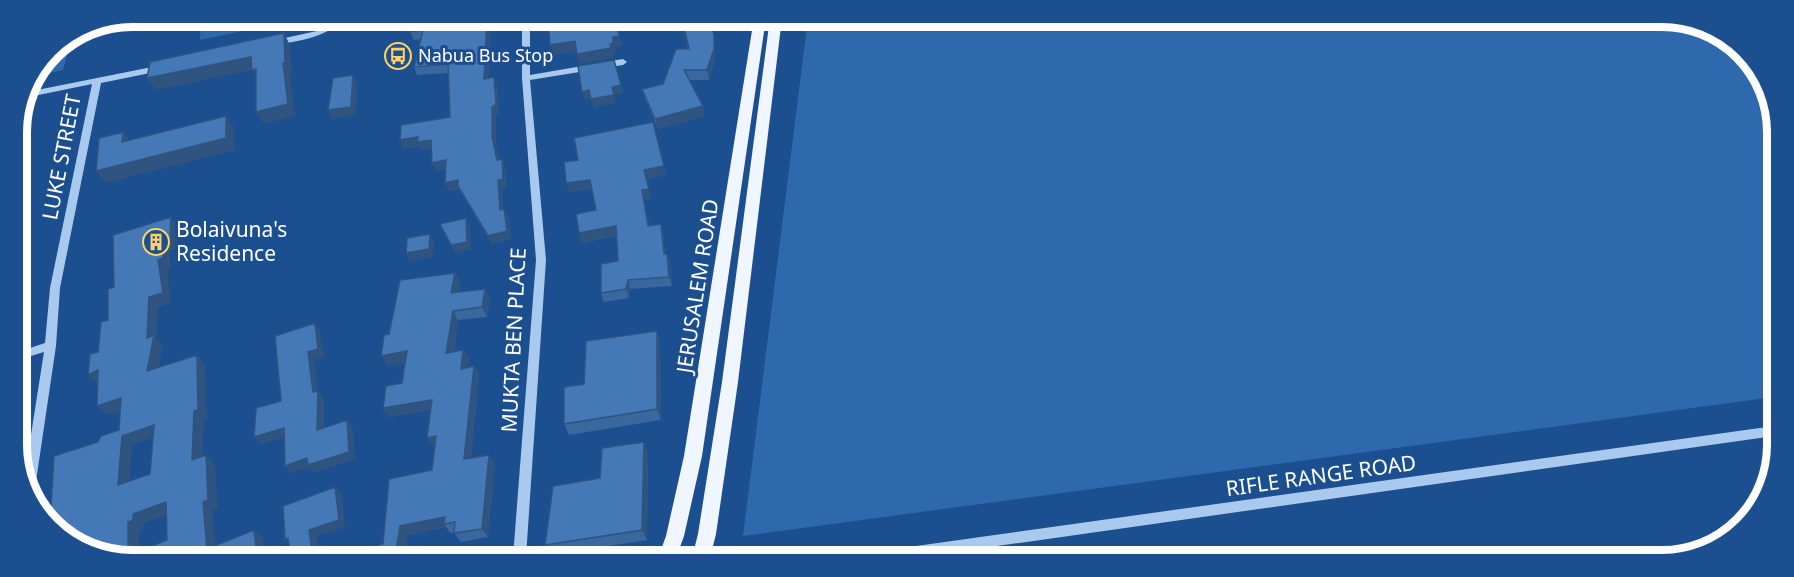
<svg xmlns="http://www.w3.org/2000/svg" width="1794" height="577" viewBox="0 0 1794 577" font-family="'Noto Sans',sans-serif">
<style>
.green{fill:#2e69ad}
.lines{fill:none;stroke-linecap:round;stroke-linejoin:round}
.minor{fill:#a9c9ee;fill-rule:evenodd}
.major{fill:#f0f6ff;fill-rule:evenodd}
.wall{fill:#3a679d}
.shaded-wall{fill:#305480}
.building{fill:#4478b7;stroke:#305480;stroke-width:1.5;fill-rule:evenodd}
.labels{text-anchor:middle;stroke-width:6;stroke-linejoin:round;paint-order:stroke}
.far-poi-label{font-size:18px;fill:#fff;stroke:#1b4f8f;text-anchor:start}
.street-label{font-size:21px;fill:#fff;stroke:#1b4f8f}
.poi-label{font-size:21px;fill:#fff;stroke:#1b4f8f;text-anchor:start}
.rim{fill:none;stroke:#fff;stroke-width:8}
</style>
<rect width="100%" height="100%" fill="#1b4f8f"/>
<path class="green" d="M201,17H307L200,40Z
M808,18L1179,19L1186,31L1243,23L1242,19L1693,21L1749,55L1775,109L1774,397L743,536Z
M73,36L63,70L39,75L50,50Z"/>
<g class="lines">
<path class="minor" d="M338,17H347C328,37 300,41 274,45L270,43L271,41L317,31Z
M522,18H530V75L623,59L627,62L623,65L530,80L546,260L526,557H513L536,260L522,78Z
M162,65L165,66V70L101,83L60,288L56,346L35,488L31,493L24,479L44,352L18,360V352L45,343L50,288L92,84L29,97L32,91Z
M1774,426V436L913,558H866L868,554L873,552Z"/>
<path class="major" d="M754,18H766L702,456L684,536L676,558H658L666,536L684,456Z
M770,18H782L738,382L716,534L710,558H692L698,534L722,382Z"/>
</g>
<path class="wall" d="M412,17H489L491,22L488,78L494,77L497,85L499,113L496,115V144L499,159H502L505,167L506,187L502,188L503,209L508,217L511,239L492,244L459,189L449,191L445,169L436,171L432,163L431,149L421,150L419,146L404,149L400,140L450,117L448,73L417,75L414,67L421,39L414,40L410,32L413,20Z
M677,18H709L715,45V59L709,80H689L705,116L658,129L645,99L642,89L663,84L688,49L682,21Z
M653,122L666,175L646,179L651,198L644,200L649,226L661,224L663,233L665,254H667L670,263L672,286L630,289L629,298L604,302L601,293L618,261L616,236L582,243L596,210L591,189L569,192L578,160Z
M455,273L460,283L458,292L485,289L490,299L487,317L458,320L454,351L463,350L469,359L468,367L474,366L479,376L471,458L495,464L488,537L461,542L454,533L455,532L450,533L446,527L407,535L404,557H378L383,544L432,470L435,446L433,447L430,410L389,417L383,408L402,383L405,362L387,366L389,334Z
M660,343L661,420L569,435L564,424L584,384Z
M648,453L647,540L551,555L545,545L600,478Z"/>
<path class="shaded-wall" d="M487,17H489L491,22L487,87L484,79Z
M616,18H646L645,23L618,26L622,46L615,47L616,53L613,54L614,58L580,64L577,54L610,44L613,37Z
M284,33L290,45L292,75H290L295,116L264,124L256,112Z
M714,35L715,45V59L709,80L707,70Z
M575,41L578,51L554,55L550,45Z
M251,57L259,82L252,70L156,90L147,78Z
M353,75L357,84L356,115L332,119L328,110Z
M494,77L497,85L499,113L496,115V144L501,168L497,160L492,136V107Z
M621,85L623,93L614,95L612,87Z
M589,90L591,99L585,100L582,92Z
M614,95L616,103L593,108L591,99Z
M703,106L705,116L658,129L655,119Z
M226,116L234,128L235,150L106,183L96,171Z
M123,132L132,144L122,142Z
M418,137L431,140L435,148L421,150L419,146L404,149L400,140Z
M502,159L505,167L506,187L502,188L504,218L500,210L498,180Z
M446,160L449,168L436,171L432,163Z
M664,166L666,175L646,179L644,170Z
M458,180L461,189L449,191L445,183Z
M590,180L593,189L569,192L566,183Z
M649,189L651,198L644,200L650,235L642,190Z
M504,209L508,217L511,239L492,244L488,236Z
M171,217L179,227L178,248L170,251L171,269L167,270L171,303L158,307L156,338L163,345L156,381L147,371V338L149,297L162,241Z
M466,218L470,226L471,250L455,253L451,245Z
M661,224L663,233L666,263L664,254Z
M616,226L618,235L582,243L579,233Z
M430,234L434,242L433,257L410,261L406,253Z
M667,254L670,263L672,286L669,277Z
M18,272L23,277L21,295L24,298L20,324L18,325Z
M455,273L460,283L456,303L451,293Z
M628,280L630,289L629,298L626,289Z
M485,289L490,299L487,317L482,307Z
M453,311L458,320L452,362L446,353Z
M315,323L320,331L324,357L314,360L318,391L324,398V438L317,430L308,352Z
M657,331L660,343L661,420L657,409Z
M463,350L469,359L467,378L461,369Z
M407,351L413,361L387,366L381,356Z
M197,355L205,365L207,419L204,421L202,469L192,460Z
M474,366L479,376L470,468L464,459Z
M98,370V384L88,375Z
M121,398L131,408L107,415L97,406Z
M432,400L437,409L389,417L383,408Z
M347,420L353,428L355,459L314,473L309,467L291,473L285,466Z
M154,425L164,434L132,445L129,494L118,485L122,436Z
M284,428L290,436L261,444L254,437Z
M436,436L442,445L433,447L427,438Z
M644,442L648,453L647,540L642,530Z
M206,455L215,465L218,509L212,511L217,557L207,549L203,502Z
M489,455L495,464L488,537L482,529Z
M335,487L342,494L345,527L316,537L319,557H313L309,530Z
M166,502L177,511L144,523V529L139,531V557L128,556V522L133,514Z
M445,517L444,524L446,527L407,535L404,557H395L400,526Z
M254,530L263,538L265,557H257Z"/>
<path class="building" d="M414,17H487L484,79L494,77L496,104L492,107V136L497,160L502,159L503,179L498,180L500,210L504,209L507,231L488,236L458,186V180L445,183L446,160L432,163L431,140L417,142L418,137L400,140L401,125L450,117L448,64L414,67L423,30L410,32Z
M577,18H616L619,36L613,37V43L610,44L611,48L577,54L575,41L550,45L549,29L575,25Z
M682,18H709L714,35V49L707,70H684L703,106L655,119L642,89L663,84L676,49H689Z
M284,33L285,63H283L288,104L256,112V69L252,70L251,57L147,78L150,62Z
M614,60L621,85L612,87L614,95L591,99L589,90L582,92L578,66Z
M353,75L351,107L328,110L333,78Z
M226,116V138L96,171L99,138L123,132L122,142Z
M653,122L664,166L644,170L649,189L642,190L648,226L661,224L664,254H667L669,277L628,280L626,289L601,293V264L618,261L616,226L579,233L576,214L596,210L590,180L566,183L564,162L578,160L574,138Z
M171,217L170,238L162,241L163,258L158,260L163,293L149,297L147,338L154,335L147,371L197,355L198,410L194,411L192,460L206,455L208,500L203,502L207,549L254,530L257,557L101,556L45,522L41,512V510L51,507L54,456L98,442L101,436L119,430L121,398L97,406L98,370L88,375L90,354L98,352L101,322L108,320V289L114,287L113,235ZM154,425L150,474L118,485L122,436ZM166,502L167,540L128,556V522L133,520V514Z
M466,218L467,242L451,245L440,224Z
M430,234L429,249L406,253L407,238Z
M455,273L451,293L485,289L482,307L453,311L446,353L463,350L461,369L474,366L464,459L489,455L482,529L454,533L455,522L444,524L445,517L400,526L395,557H378L380,544H383L389,479L432,470L436,436L427,438L432,400L383,408L386,386L402,383L407,351L381,356L384,335L389,334L400,280Z
M315,323L318,349L308,352L313,392L318,391L317,430L347,420L349,452L308,465L307,458L285,466L284,428L254,437L256,408L281,401L275,336Z
M657,331V409L564,424V387L584,384L586,341Z
M644,442L642,530L545,545L553,486L600,478L602,448Z
M335,487L339,520L309,530L313,557H291L288,538L285,539L283,506Z"/>
<defs>
<symbol id="bus-ring" viewBox="-11 -11 22 22"><circle r="9.5" fill="#1b4f8f" stroke="#ffd166" stroke-width="1.5"/><path d="M-5-6H5V4H4V6H2V4H-2V6H-4V4H-5ZM-3.5-4V0h7V-4ZM-3.5 1.2v1.5H-2V1.2ZM2 1.2v1.5H3.5V1.2Z" fill="#ffd166"/></symbol>
<symbol id="building-ring" viewBox="-11 -11 22 22"><circle r="9.5" fill="#1b4f8f" stroke="#ffd166" stroke-width="1.5"/><path d="M-4-6H4V6H1V3H-1V6H-4ZM-2.5-4.3h1.7v1.8h-1.7ZM.8-4.3h1.7v1.8H.8ZM-2.5-1h1.7V.8h-1.7ZM.8-1h1.7V.8H.8Z" fill="#ffd166"/></symbol>
</defs>
<g fill-rule="evenodd">
<use href="#bus-ring" x="383" y="41" width="30" height="30"/>
<use href="#building-ring" x="141" y="227" width="30" height="30"/>
</g>
<g class="labels">
<g class="far-poi-label">
<text x="418" y="62">Nabua Bus Stop</text>
</g>
<g class="street-label">
<text transform="translate(62 157) rotate(-79)" y="7">LUKE STREET</text>
<text transform="translate(698 286) rotate(-81)" y="7">JERUSALEM ROAD</text>
<text transform="translate(514 340) rotate(-87)" y="7">MUKTA BEN PLACE</text>
<text transform="translate(1321 476) rotate(-8)" y="7">RIFLE RANGE ROAD</text>
</g>
<g class="poi-label">
<text x="176" y="237">Bolaivuna's<tspan x="176" dy="24">Residence</tspan></text>
</g>
</g>
<path d="M0 0H1794V577H0ZM132 27H1662A105 105 0 0 1 1767 132V445A105 105 0 0 1 1662 550H132A105 105 0 0 1 27 445V132A105 105 0 0 1 132 27Z" fill="#1b4f8f" fill-rule="evenodd"/>
<path class="rim" d="M132 27H1662A105 105 0 0 1 1767 132V445A105 105 0 0 1 1662 550H132A105 105 0 0 1 27 445V132A105 105 0 0 1 132 27Z"/>
</svg>
